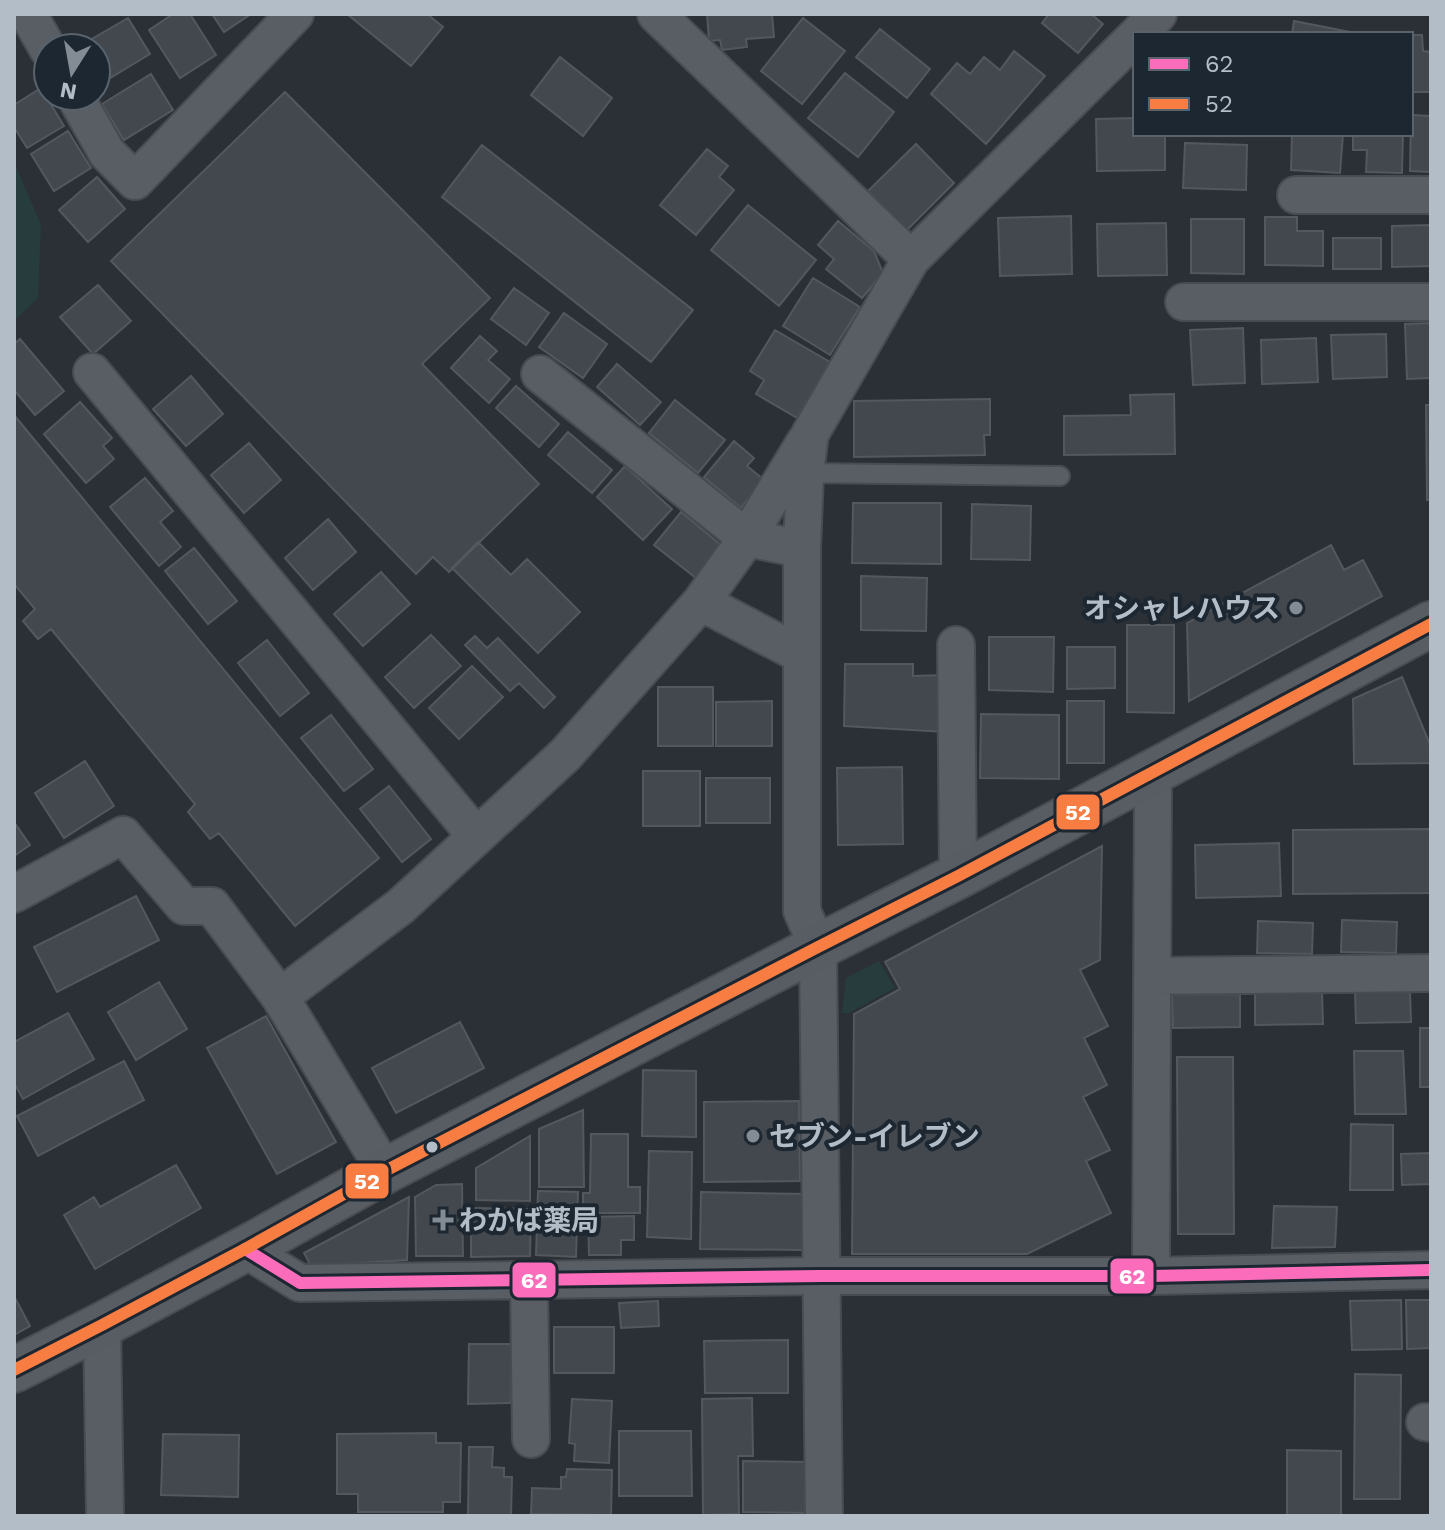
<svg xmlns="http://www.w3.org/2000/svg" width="1445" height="1530" viewBox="0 0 1445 1530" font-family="'Work Sans','Noto Sans JP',sans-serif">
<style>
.green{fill:#273c3d}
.building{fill:#43484e;stroke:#52585e;stroke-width:2}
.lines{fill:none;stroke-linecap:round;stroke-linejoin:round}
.lane-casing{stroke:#484c51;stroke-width:22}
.street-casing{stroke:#484c51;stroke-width:40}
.secondary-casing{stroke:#484c51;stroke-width:48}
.lane{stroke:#595e65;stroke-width:18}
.street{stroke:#595e65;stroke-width:36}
.secondary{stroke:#585d63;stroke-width:44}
.bus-1-casing{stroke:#1d2731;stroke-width:18}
.bus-2-casing{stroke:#1d2731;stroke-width:18}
.bus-1{stroke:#fb6dba;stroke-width:12}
.bus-2{stroke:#f77d43;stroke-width:12}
.poi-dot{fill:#838c94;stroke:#1d2731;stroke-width:3}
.bus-dot{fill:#b3bdc7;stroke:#1d2731;stroke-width:3}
.labels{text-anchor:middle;stroke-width:8;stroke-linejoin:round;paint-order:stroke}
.poi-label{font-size:28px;font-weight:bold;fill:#b3bdc7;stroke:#1d2731;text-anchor:start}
.line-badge{stroke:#1d2731;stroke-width:3}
.badge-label{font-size:22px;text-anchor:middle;font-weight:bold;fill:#fff}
</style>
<rect width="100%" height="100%" fill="#2a3036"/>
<path class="green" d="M14,162L41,225L38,298L14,321Z
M879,961L895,988L849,1013H842L846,978Z"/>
<path class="building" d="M173,14H190L216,55L180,78L149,30Z
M212,14H251L224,32Z
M347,14H427L443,27L411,66Z
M707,14H772L774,37L746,39L747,47L722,50L720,40L709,41Z
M1049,14H1091L1103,24L1078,53L1042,23Z
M128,18L150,54L100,84L96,77V48L78,47Z
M803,18L845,51L802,104L761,71Z
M1294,21L1350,32L1349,34H1292Z
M880,29L930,69L907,98L856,57Z
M1411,35H1422L1423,51L1431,52V92H1411Z
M1014,51L1045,76L986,144L931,94L957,63L970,74L984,57L1000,70Z
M560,57L612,98L583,136L531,95Z
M845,73L894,112L858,157L808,118Z
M151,74L173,110L124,140L102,104Z
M41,88L64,126L27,148L14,127V105Z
M285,92L490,298L422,364L539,484L449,572L433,557L416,574L111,261Z
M1411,115L1431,116V172L1410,171Z
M1135,118V134H1165V170L1097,171L1096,119Z
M68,131L91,168L54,191L31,154Z
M1292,134H1343L1340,173L1291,170Z
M1353,134H1403L1402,173L1366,172L1367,150H1353Z
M1185,143L1247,145L1246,190L1183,188Z
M916,144L954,183L907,230L868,191Z
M482,145L693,310L651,362L442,197Z
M707,149L728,166L719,177L734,190L696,235L660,205Z
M97,177L125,209L88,242L59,210Z
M748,205L816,260L779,306L711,250Z
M1071,216L1072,274L1000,276L998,218Z
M1265,217H1297V231H1323V266L1265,265Z
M1191,219H1244V274L1191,273Z
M838,221L874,251L883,273L862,298L826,269L834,259L818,245Z
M1166,223L1167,275L1098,276L1097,224Z
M1431,225V266L1392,267V226Z
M1333,238H1381V269H1333Z
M813,278L860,307L830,355L783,326Z
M98,285L131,321L93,354L60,317Z
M514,288L549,313L526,345L491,319Z
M564,313L607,344L583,378L539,347Z
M1431,323V378L1407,379L1405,324Z
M1243,328L1245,383L1193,385L1190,330Z
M775,330L830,362L797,418L756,394L764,380L750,371Z
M1386,334L1387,377L1333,379L1331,335Z
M480,336L497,351L488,360L510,379L489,403L451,368Z
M1316,338L1318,382L1262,384L1261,340Z
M20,339L64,391L35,415L14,390V344Z
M617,364L661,402L640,425L597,387Z
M191,376L223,414L186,446L153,409Z
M516,386L559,424L539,447L496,408Z
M1174,394L1175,454L1064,455V416L1131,415L1130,395Z
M990,399V435H984L985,455L854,457V401Z
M675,400L725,440L698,473L649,433Z
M80,402L112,438L103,446L114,459L86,483L44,434Z
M1426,405H1431V500H1427Z
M14,415L379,858L295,926L219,833L210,839L188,812L195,804L51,629L38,639L23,621L35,609L14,584Z
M568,432L612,470L592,493L548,455Z
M734,441L754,458L747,466L763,479L741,508L704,477Z
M249,443L281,480L244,513L211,475Z
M625,466L672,509L643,540L597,497Z
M145,478L173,511L160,522L181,547L159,566L110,507Z
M853,503H941V564L852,563Z
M972,504L1031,506L1030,560L971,559Z
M681,512L722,546L696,578L654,545Z
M328,519L356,552L313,590L285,558Z
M478,542L511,575L527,559L580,612L538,653L452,568Z
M1331,545L1344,570L1363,560L1382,596L1189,701L1187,623Z
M194,548L237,601L208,624L165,571Z
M381,572L410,604L363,646L334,614Z
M861,576L927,578L926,631L861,630Z
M1127,625H1174V713L1127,712Z
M431,635L461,666L414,708L385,677Z
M475,636L487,648L498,638L555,697L544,708L519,683L510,691L465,645Z
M989,637H1054L1053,692L989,690Z
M267,640L309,693L280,716L238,663Z
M1067,647H1115V688L1067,689Z
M845,664H913V676L945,675V732L844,726Z
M472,666L503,697L459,739L429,708Z
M1402,677L1431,747V763L1354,764L1353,699Z
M658,687H713V746H658Z
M772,701V746H716V702Z
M1067,701H1104V763H1067Z
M981,714L1059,715V779L980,778Z
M331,715L373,769L344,791L301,738Z
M85,761L114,806L64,838L35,793Z
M902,767L903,844L838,845L837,768Z
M643,771H700V826H643Z
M706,778H770V823H706Z
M389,786L431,839L402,862L360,809Z
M14,822L30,845L14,856Z
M1431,829V893L1293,894V830Z
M1279,843L1281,896L1196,898L1195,845Z
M1102,846L1100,960L1080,970L1108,1026L1084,1038L1107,1085L1083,1097L1110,1150L1086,1161L1111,1213L1027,1254H852L854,1014L900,989L885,962Z
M136,896L159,940L57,992L34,947Z
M1342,920L1397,922L1396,953L1341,952Z
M1258,921L1313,923L1312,954L1257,953Z
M159,982L187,1029L136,1060L108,1012Z
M1322,991L1323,1024L1255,1025V992Z
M1410,991L1411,1022L1356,1023L1355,992Z
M1240,994V1027L1173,1028L1172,995Z
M68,1013L94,1059L23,1099L14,1083V1042Z
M266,1016L336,1142L277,1174L207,1048Z
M460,1022L484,1068L396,1113L372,1068Z
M1420,1028H1431V1087H1420Z
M1354,1051H1403L1406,1114H1355Z
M1177,1057H1233L1234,1234H1178Z
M124,1061L144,1100L38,1156L17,1116Z
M643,1070L696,1071V1137L642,1136Z
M799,1101L800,1181L704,1182V1102Z
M583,1110L584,1187H539V1129Z
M1351,1124L1393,1125V1190H1350Z
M591,1134H628V1187H640V1213H583V1193H590Z
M530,1136V1201L476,1200V1168Z
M649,1151L692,1152L691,1239L647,1237Z
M1431,1153V1184L1402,1185L1401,1154Z
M176,1165L201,1208L95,1269L64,1215L94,1197L100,1207Z
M462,1184L463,1256H416L415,1197L436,1185Z
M538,1191L578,1192L576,1257L536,1255Z
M701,1192L803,1194L802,1250L700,1249Z
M409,1197L407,1260L311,1266L304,1253Z
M1274,1206L1337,1207L1335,1247L1272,1248Z
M471,1208L531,1209L530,1256L471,1257Z
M634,1216V1240H621V1255H589L588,1217Z
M14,1296L30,1326L14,1335Z
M1401,1300L1402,1349L1352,1350L1350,1301Z
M1406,1300H1431V1348L1407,1349Z
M658,1301L659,1326L621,1328L619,1303Z
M554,1327H614V1373H554Z
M788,1340V1393H705L704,1341Z
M469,1344H511V1403L468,1404Z
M1355,1374L1401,1375L1400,1499H1354Z
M752,1398L753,1456H738L739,1514L703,1515L702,1399Z
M572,1399L612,1401L609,1463L574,1461L575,1444L569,1443Z
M619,1431H691L692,1496H619Z
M436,1433V1443H461L460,1502H443V1512H358V1494H337V1434Z
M163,1434L239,1435L238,1497L161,1495Z
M469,1447H493L492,1467L504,1468V1477H512L511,1516L468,1515Z
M1287,1450L1341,1451V1516H1287Z
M743,1461L810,1462L809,1513L743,1512Z
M567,1469L612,1470L611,1515L531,1514L532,1488L561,1489V1477H566Z"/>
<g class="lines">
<defs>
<path id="lane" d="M805,473L1060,476"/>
<path id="street" d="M28,14L48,49
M656,14L911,259
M1138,34L1158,14
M75,96L107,153L135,181L295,14
M1296,195H1431
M1184,302H1431
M92,372L476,836
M540,374L747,538L802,549
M701,602L802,655
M956,645L958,876
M14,894L123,835L184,906H212L280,997L385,1171
M1152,976L1431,973
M280,997L401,906L565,755L701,602L747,538L805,442
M245,1249L300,1283L821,1276H1151L1431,1270
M1151,1276L1153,773
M529,1281L531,1439
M102,1325L105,1516
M1425,1422L1431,1423
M824,1516L818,947L802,911V549L805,473L810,434L911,259L1135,37"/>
<path id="secondary" d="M14,1370L102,1325L245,1249L385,1171L818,947L958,876L1431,624"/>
</defs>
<use href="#lane" class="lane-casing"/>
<use href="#street" class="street-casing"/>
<use href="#secondary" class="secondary-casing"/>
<use href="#lane" class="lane"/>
<use href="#street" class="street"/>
<use href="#secondary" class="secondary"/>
<defs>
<path id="bus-1" d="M245,1249L300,1283L821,1276H1151L1431,1270"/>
<path id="bus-2" d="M14,1370L102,1325L245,1249L385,1171L818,947L958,876L1431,624"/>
</defs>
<use href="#bus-1" class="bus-1-casing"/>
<use href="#bus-2" class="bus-2-casing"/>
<use href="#bus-1" class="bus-1"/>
<use href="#bus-2" class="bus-2"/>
</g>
<g class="poi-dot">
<circle cx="1296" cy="608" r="8"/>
<circle cx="753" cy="1136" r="8"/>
<path d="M439 1208h8v8h8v8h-8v8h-8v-8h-8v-8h8z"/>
</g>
<circle class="bus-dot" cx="432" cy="1147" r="7"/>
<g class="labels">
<g class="poi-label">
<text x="1280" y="618" text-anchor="end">オシャレハウス</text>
<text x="769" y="1146">セブン-イレブン</text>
<text x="459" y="1230">わかば薬局</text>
</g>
</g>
<g class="line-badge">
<rect x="1055" y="793" width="46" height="38" rx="8" fill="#f77d43"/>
<rect x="344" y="1162" width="46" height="38" rx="8" fill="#f77d43"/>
<rect x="1109" y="1257" width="46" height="38" rx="8" fill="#fb6dba"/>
<rect x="511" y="1261" width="46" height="38" rx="8" fill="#fb6dba"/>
</g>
<g class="badge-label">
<text x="1078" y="820">52</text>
<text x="367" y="1189">52</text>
<text x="1132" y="1284">62</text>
<text x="534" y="1288">62</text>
</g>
<rect width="1445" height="1530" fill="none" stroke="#b3bdc7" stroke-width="32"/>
<rect x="1133" y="32" width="280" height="104" fill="#1d2731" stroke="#59636d" stroke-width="2"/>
<rect x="1149" y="58" width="40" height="12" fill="#fb6dba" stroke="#59636d" stroke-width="2"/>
<text x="1205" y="72" font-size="24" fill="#b3bdc7">62</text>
<rect x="1149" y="98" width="40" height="12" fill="#f77d43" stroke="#59636d" stroke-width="2"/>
<text x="1205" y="112" font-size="24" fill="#b3bdc7">52</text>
<g transform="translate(72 72) rotate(191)"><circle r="38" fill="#1d2731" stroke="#59636d" stroke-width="2"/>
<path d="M0-6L14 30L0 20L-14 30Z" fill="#838c94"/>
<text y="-12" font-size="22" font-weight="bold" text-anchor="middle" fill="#b3bdc7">N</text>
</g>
</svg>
